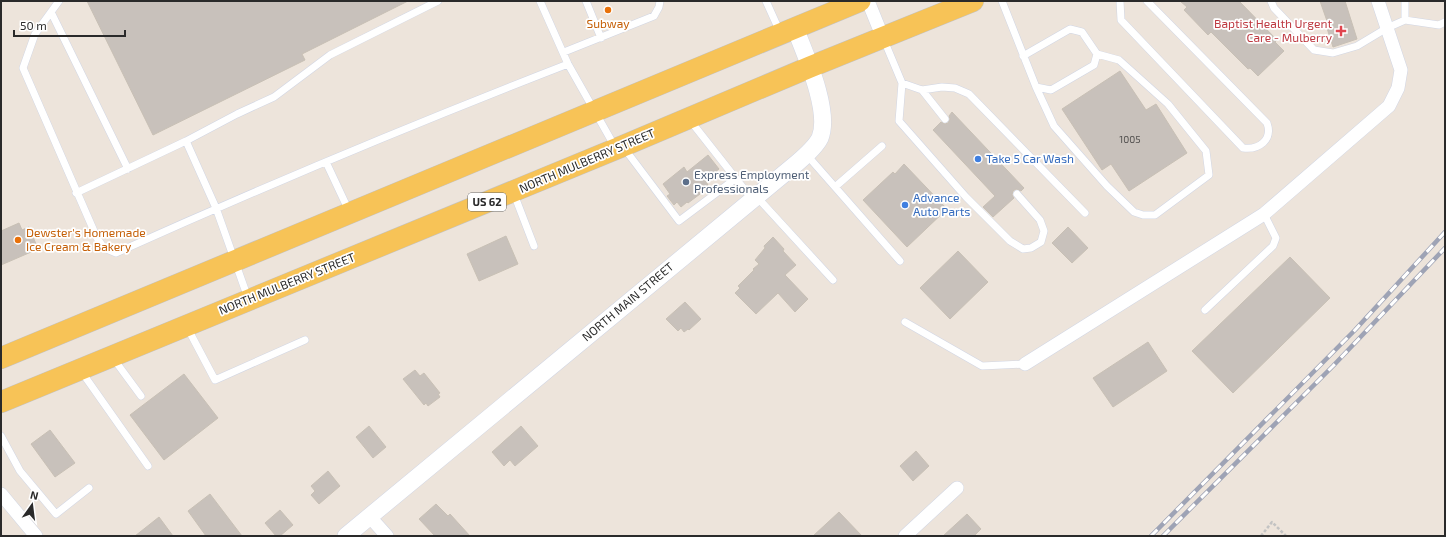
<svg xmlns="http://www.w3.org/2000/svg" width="1446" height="537" viewBox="0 0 1446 537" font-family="'Exo 2',sans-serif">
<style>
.building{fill:#c8c1bb;stroke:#c8c0b5}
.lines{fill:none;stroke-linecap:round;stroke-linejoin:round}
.service-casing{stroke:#d1d6e4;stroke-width:8}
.minor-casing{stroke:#d1d6e4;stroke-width:14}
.tertiary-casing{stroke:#d1d6e4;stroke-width:18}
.primary-casing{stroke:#c3c3c3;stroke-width:22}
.path{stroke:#c3c3c3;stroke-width:2.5;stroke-dasharray:3 2;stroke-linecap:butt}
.service{stroke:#fff;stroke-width:7}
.minor{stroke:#fff;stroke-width:13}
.tertiary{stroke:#fff;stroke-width:17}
.primary{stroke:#f7c357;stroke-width:21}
.rail-casing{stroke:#9ea3b5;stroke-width:4.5}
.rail{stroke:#fff;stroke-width:3;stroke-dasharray:9;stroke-linecap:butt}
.food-dot{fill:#e8710a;stroke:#fff;stroke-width:1.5}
.health-dot{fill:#e0444e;stroke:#fff;stroke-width:1.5}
.shop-dot{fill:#3f7fe0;stroke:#fff;stroke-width:1.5}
.service-dot{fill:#5c6f8a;stroke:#fff;stroke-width:1.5}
.labels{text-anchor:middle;stroke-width:3.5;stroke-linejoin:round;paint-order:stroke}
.number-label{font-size:10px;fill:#52504e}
.shield{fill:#fff;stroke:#6a6a6a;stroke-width:1}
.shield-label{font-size:11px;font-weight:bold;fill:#2a2a2a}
.food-label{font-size:12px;fill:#c56008;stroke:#fff}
.health-label{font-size:12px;fill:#be3a42;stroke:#fff;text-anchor:end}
.shop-label{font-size:12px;fill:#366cbe;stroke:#fff;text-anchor:start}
.street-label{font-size:12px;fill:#2a2a2a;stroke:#fff}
.service-label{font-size:12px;fill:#4e5e75;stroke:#fff;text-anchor:start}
</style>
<rect width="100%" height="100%" fill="#ede4db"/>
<path class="building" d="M87,1H408L302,54L305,60L153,135Z
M1180,1H1239L1277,40L1275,42L1284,51L1258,76L1250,68L1248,69L1211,32L1208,35L1184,10L1187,7Z
M1320,1H1345L1357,39L1333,47L1325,22L1327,21Z
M1120,71L1146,110L1156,104L1187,153L1129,191L1111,164L1102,170L1062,109Z
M952,112L1024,188L1021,191L1016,189L1013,191L1012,195L1014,198L993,217L983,207L995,196L933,130L941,122L945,124L948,123L950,119L949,116Z
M708,155L719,169L705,180L708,185L702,189L703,191L700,194L688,203L687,202L681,207L677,202L674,205L667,196L670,194L663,184L684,167L687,172Z
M904,164L947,209L907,247L863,200L893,172L895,174Z
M19,223L22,230L29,227L38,249L1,265V231Z
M1068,227L1088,248L1072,263L1052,243Z
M506,236L518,264L479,281L467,254Z
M773,237L784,249L783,251L796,265L785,275L808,299L795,312L778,293L756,314L735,293L740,288L738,286L754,270L753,269L759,264L755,260L765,248L764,246Z
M958,251L988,282L950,319L920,288Z
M1290,257L1330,298L1233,393L1192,351Z
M685,302L701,319L689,330L688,329L684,332L681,328L678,331L666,319Z
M1148,342L1167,371L1113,407L1093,378Z
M415,370L420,376L424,373L440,393L438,394L440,397L428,406L426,403L424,405L403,379Z
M184,374L218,418L164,460L130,415Z
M369,426L386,447L373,458L356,437Z
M521,426L538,446L515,466L510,460L504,466L492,452Z
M50,430L75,463L55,477L31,444Z
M916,451L929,466L913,481L900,466Z
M328,471L340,486L319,504L311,495L315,491L311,486Z
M210,494L242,536H206L188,511Z
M436,504L448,516L450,514L470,536H435L419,519Z
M280,510L293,525L280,536H276L265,523Z
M839,512L862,536H813Z
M967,514L981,529L974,536H943Z
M159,517L173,536H135Z"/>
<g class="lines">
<defs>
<path id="service" d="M59,1L35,34L23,68L97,238L104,248L116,253C265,186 416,123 568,64
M540,1L568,64L615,147
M586,1L601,38
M766,1L780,32
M1002,1L1036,87L1051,90L1094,65L1097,54L1082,32L1070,29L1023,56
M1120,1L1121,20L1243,148C1259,150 1273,140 1267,123L1147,1
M1271,1L1274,8L1314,50L1333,53L1357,46L1387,28L1405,20L1439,25L1445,22
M1405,1V20
M51,12L128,169
M884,40L902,83L899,121L966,197L1010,241L1023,249L1031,248L1041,242L1044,231L1040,220L1017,194
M564,52L654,16L659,7L660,1
M902,83L922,90L942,87L955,88L969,94L1085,213
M1036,87L1054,126L1107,186L1134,212L1143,215H1155L1209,175L1206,151L1168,104L1119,60L1097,54
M922,90L945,119
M689,119L752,199
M624,148L679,221L735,179
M806,154L900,261
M326,162L349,211
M835,187L882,146
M76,193L186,141
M514,194L534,246
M756,196L833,280
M248,298L216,208L186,141L237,114L274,97L330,55L438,1
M1205,310L1273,246L1276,238L1264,214
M905,322L982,366L1025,364
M187,327L215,380L305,340
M113,358L141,396
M81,371L148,466
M1,436L20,471L56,514L89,488"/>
<path id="minor" d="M868,1L883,38
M1025,364L1264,214L1389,106L1398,88L1401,70L1378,1
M1,494L36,536
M370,517L387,536
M905,536L957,488"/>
<path id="tertiary" d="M346,536L797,163C804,157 816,146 820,138C831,111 805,54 795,28"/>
<path id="primary" d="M1,358L860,1
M1,402L623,146L810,67L973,1"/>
</defs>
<use href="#service" class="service-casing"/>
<use href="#minor" class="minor-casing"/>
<use href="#tertiary" class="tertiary-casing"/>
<use href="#primary" class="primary-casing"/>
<path class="path" d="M1261,536L1272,522L1286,536"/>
<use href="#service" class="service"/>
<use href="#minor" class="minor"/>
<use href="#tertiary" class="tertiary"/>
<use href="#primary" class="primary"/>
<defs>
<path id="rail" d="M1151,536L1355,330L1445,232
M1163,536L1333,366L1445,248"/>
</defs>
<use href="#rail" class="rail-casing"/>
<use href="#rail" class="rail"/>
</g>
<g class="food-dot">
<circle cx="608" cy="10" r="4"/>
<circle cx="18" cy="240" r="4"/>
</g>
<path class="health-dot" d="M1339 25h4v4h4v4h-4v4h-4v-4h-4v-4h4z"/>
<g class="shop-dot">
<circle cx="978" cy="159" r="4"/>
<circle cx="905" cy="205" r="4"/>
</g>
<circle class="service-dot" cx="686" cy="182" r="4"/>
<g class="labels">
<g class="number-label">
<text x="1130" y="143">1005</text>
</g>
<rect class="shield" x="468" y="193" width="38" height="18" rx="3"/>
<g class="shield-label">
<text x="487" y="206">US 62</text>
</g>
<g class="food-label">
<text x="608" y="28">Subway</text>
<text x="26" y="237" text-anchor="start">Dewster's Homemade<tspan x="26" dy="14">Ice Cream &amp; Bakery</tspan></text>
</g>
<g class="health-label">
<text x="1332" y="28">Baptist Health Urgent<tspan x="1332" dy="14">Care - Mulberry</tspan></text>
</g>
<g class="shop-label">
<text x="986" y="163">Take 5 Car Wash</text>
<text x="913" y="202">Advance<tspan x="913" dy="14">Auto Parts</tspan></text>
</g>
<g class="street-label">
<text transform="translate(587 161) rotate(-23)" y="4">NORTH MULBERRY STREET</text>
<text transform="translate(287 284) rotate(-22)" y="4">NORTH MULBERRY STREET</text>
<text transform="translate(628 302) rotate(-40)" y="4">NORTH MAIN STREET</text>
</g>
<g class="service-label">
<text x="694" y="179">Express Employment<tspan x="694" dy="14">Professionals</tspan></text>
</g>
</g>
<rect width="1446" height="537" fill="none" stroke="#2a2a2a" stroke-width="4"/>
<g transform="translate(32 505) rotate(14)" stroke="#ffffff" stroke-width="3" paint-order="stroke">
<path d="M0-3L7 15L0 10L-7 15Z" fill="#2a2a2a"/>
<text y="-6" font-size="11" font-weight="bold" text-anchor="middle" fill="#2a2a2a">N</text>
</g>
<path d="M14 30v6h111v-6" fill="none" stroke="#2a2a2a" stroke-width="2"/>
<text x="20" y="30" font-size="12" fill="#2a2a2a" stroke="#ffffff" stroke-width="3" paint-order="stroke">50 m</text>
</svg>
